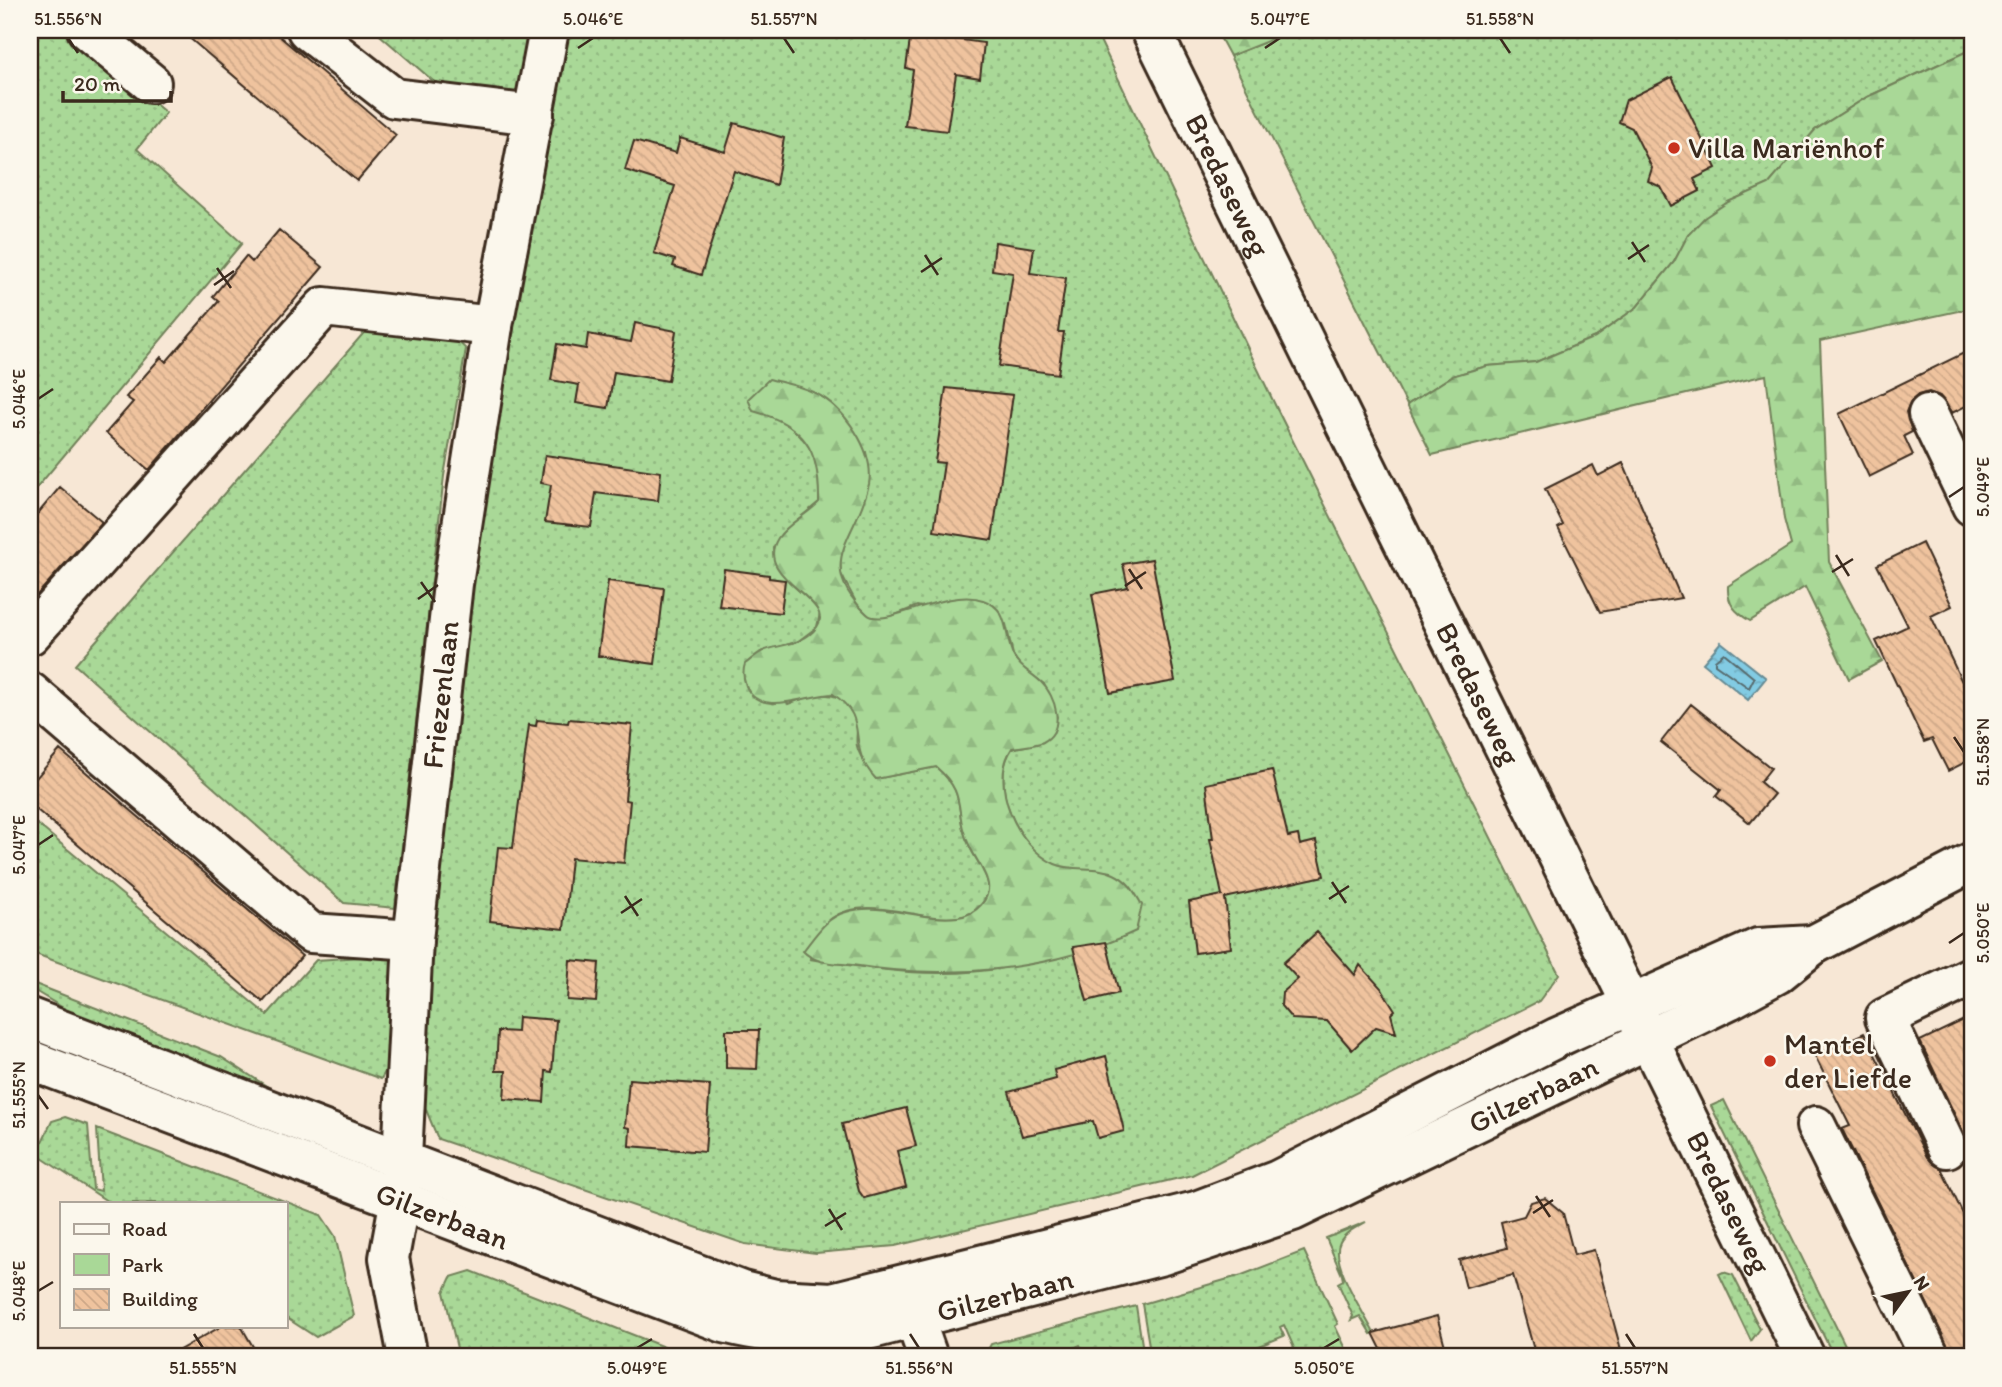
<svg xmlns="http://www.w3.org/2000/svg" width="2002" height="1387" viewBox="0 0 2002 1387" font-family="Itim,sans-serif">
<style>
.green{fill:url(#green-dots);stroke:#72815a;stroke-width:2;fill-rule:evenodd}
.forest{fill:url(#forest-firs);stroke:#72815a;stroke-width:2}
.water{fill:url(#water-ripples);stroke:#668b94;stroke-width:2}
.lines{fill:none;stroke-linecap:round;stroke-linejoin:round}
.shore{stroke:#576a6d;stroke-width:2}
.building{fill:url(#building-back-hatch);stroke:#3b2a1e;stroke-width:2}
.minor-casing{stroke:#3b2a1e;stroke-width:44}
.minor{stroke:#fbf7ec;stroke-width:38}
.ticks{fill:none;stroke:#3b2a1e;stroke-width:2.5}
.poi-dot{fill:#c8321e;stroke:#fbf7ec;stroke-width:2.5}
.labels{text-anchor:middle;stroke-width:5;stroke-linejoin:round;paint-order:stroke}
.poi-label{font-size:30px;fill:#3b2a1e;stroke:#fbf7ec;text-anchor:start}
.street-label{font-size:30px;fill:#3b2a1e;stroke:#fbf7ec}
.neatline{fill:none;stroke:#3b2a1e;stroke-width:2.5}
.ticks-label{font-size:18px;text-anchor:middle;fill:#3b2a1e}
</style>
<defs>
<pattern id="green-dots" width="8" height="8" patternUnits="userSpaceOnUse" patternTransform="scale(1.75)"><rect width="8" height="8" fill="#a9d897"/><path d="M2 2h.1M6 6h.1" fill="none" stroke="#92ba82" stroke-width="1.8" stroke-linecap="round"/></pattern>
<pattern id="forest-firs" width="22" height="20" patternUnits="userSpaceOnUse" patternTransform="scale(1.75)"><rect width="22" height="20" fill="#a9d897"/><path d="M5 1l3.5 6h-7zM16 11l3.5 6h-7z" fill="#92ba82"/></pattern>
<pattern id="water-ripples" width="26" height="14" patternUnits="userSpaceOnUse" patternTransform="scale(1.75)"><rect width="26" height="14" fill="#82cbe3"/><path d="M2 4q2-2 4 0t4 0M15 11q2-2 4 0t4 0" fill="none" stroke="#71aec2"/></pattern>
<pattern id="building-back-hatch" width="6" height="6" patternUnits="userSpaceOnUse" patternTransform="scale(1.75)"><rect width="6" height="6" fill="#efc39e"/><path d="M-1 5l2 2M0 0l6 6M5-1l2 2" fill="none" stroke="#cea888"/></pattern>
</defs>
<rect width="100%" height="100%" fill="#f7e7d5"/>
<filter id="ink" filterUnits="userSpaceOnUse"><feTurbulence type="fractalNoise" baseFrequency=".0143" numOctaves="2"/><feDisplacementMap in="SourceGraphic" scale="14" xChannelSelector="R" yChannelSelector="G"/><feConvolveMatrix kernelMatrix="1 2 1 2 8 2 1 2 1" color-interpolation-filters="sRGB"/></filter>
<g filter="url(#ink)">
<path class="green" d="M30,30H67L166,113L137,149L242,243L30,496Z
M374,30H529L519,107L446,92Z
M559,30H1095L1278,411L1559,974L1539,1001L1192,1175L895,1246L816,1253L745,1244L438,1139L422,1100L424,1003L478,513ZM777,417L866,452L869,483L840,553L841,574L857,604L870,617L883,620L917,606L1006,624L1013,655L1021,667L1044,684L1057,717L1043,742L1012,749C988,784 1018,850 1056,865C1073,871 1093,871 1111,872L1103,947C1049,959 994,974 939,973C895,973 853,966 810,959C815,943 818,928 832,918C868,893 920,923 959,917C975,914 993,898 987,880C983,868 975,858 970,847C952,811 970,796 936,767L876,779C870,770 859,757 857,746C855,738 859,728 856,719C846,685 812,694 788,704L761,652L797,642L817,627L820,613C801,585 781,588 773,548L791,525L819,502C820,458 813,442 777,417Z
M1295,30H1723L1729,33L1736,30H1972V49L1867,97L1815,130L1769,184L1728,202L1688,235L1674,262L1637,307L1595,337L1536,362L1487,366L1452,376L1407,405L1230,56Z
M368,328L445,329L466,349L444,476L395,908L344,903L75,665Z
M30,818L267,1015L316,960L392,955L386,1070L381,1079L30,952Z
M30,982L221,1057L279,1094L90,1024L30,988Z
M1724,1100L1851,1357H1834L1711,1106Z
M65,1117L88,1125L93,1189L101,1191L97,1129L321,1215L335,1236L354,1316L316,1337L285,1317V1203H110L36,1154L52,1121Z
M1366,1222C1357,1227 1345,1232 1340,1242C1329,1262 1364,1313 1374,1333L1371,1334L1360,1316L1351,1320L1353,1316L1338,1283L1343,1280L1342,1275L1326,1238Z
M1304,1251L1338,1324L1335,1326L1350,1357H1298L1284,1325L1280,1327L1284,1336L1232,1357H1151L1142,1304L1242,1275Z
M471,1271L674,1351L676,1348L702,1357H459L444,1292L451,1277Z
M1723,1272L1733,1275L1760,1329L1751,1341L1719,1274Z
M1136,1306L1144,1357H1086L1080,1345L1054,1357H984L991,1344Z"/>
<path class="forest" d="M1216,30H1295L1230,56Z
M1972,49V308L1820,341L1829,562L1882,661L1849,679L1805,587L1750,621C1735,612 1727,604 1728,586L1791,545L1784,519L1766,375L1432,455L1407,405L1452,376L1487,366L1536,362L1595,337L1637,307L1674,262L1688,235L1704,218L1728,202L1769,184L1815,130L1867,97Z
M769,379C784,383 801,386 815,393C844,407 875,451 869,484C858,537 812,563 867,614C884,630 945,587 983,600C1011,609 1003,636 1014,657C1021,669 1032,673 1041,682C1056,696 1066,730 1043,742C1034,746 1022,746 1012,748C988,784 1018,848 1055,864C1073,872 1097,865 1114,874C1129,881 1134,891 1142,905L1136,931C1050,972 945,980 852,965C835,963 815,964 803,951C815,936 826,917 846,912C883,901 921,922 958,917C975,915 993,899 987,880C984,869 975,858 970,847C952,812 970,796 936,767L876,779C843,744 873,721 833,694C809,694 759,719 746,686C743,678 742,672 745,664C751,660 756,654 763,651C781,644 804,645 817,627C837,599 752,579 778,538C788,523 807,515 819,502C820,450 805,425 753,411L748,399Z"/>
<path class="water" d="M1721,642L1766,678L1748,700L1703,663Z"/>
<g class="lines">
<path class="shore" d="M1724,653L1754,678L1749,688L1715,664V660Z"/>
</g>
<path class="building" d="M180,30H272L396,135L357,181Z
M911,33L984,43L980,78L956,74L947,131L905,126L913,70L906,68Z
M1672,77L1716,168L1694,179L1700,191L1671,206L1661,187L1648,181L1652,168L1632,128L1619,122L1626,100Z
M734,123L784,138L776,185L734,171L701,275L673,266L675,260L654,253L675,186L625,170L634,141L676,153L680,138L725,152Z
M279,230L323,267L149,470L106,433L133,402L126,397L161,357L166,362L219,301L213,296L246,256L252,262Z
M995,242L1034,248L1030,273L1066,278L1058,332H1064L1058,374L999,366L1013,273L992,270Z
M635,323L676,331L668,381L614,372L608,408L576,403L579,385L551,380L557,344L586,349L588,334L631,342Z
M1972,349V403L1952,413L1940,396L1929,392L1918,395L1910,402L1906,412L1912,432L1904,436L1913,455L1869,477L1839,414Z
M946,388L1013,395L992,540L934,531L944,463L935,462Z
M545,455L661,472L658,501L596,493L591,527L545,522L551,485L541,483Z
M1623,463L1681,598L1600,612L1558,528L1563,525L1545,489L1593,465L1598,476Z
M60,487L102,522L30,603V523Z
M1922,543L1952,606L1931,616L1972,703V759L1948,771L1932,739L1924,742L1876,641L1908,626L1877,565Z
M1152,559L1175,681L1110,693L1092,594L1128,587L1123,564Z
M724,569L769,575V578L785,580L781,613L719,606Z
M608,581L664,588L655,664L598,656Z
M1691,704L1771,768L1760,782L1774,794L1750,823L1716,796L1721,790L1661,742Z
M569,719L632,725L625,800L630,801L624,863L571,858L564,929L490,921L498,847L513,848L529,725L536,726L537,720L568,723Z
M60,750L302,956L263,1002L30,804V785Z
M1272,770L1288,837L1298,835L1300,845L1316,841L1324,876L1225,898L1231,948L1195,953L1189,902L1222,895L1210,839H1213L1206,784Z
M1317,932L1355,975L1360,965L1381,988L1395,1010L1391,1014L1396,1033L1376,1027L1352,1050L1327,1021L1292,1019L1281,1006L1282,993L1298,979L1283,963Z
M1106,942L1119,993L1087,1001L1073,947Z
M570,960L599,963L596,1002L567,1000Z
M1972,1016V1138L1967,1141L1920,1041Z
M518,1017L556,1020L552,1072L546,1071L544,1102L504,1099L506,1071H496L498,1031L517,1032Z
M726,1030H759L757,1069L726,1068Z
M1864,1033L1927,1157L1941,1168L1972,1233V1357H1953L1842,1129L1850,1126L1815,1056Z
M1106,1056L1124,1131L1098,1138L1093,1121L1022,1136L1009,1092L1056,1079L1054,1070Z
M629,1079L710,1085L705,1152L629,1146L630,1128L625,1127Z
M906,1108L916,1146L897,1151L906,1187L864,1198L859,1191L842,1124Z
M1545,1198L1563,1213L1574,1255L1594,1250L1623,1357H1536L1513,1275L1466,1288L1459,1260L1507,1248L1501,1222L1524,1216L1531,1202Z
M1437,1316L1446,1350L1421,1357H1385L1373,1333Z
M222,1326H241L259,1357H167Z"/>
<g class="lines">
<defs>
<g id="minor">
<path d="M87,30L151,83"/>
<path d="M307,30L394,98L534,115"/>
<path id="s1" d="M1151,30L1805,1357"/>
<path d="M1928,414L1972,506"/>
<path d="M30,635L324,307L493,326"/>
<path d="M30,692L311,933L413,940"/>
<path d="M30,1018L742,1291L775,1299L832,1302L1196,1211L1278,1180L1558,1037L1758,948L1813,945"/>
<path id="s2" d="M30,1060L724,1323C772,1335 807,1337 856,1333L1163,1255L1293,1211L1729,1000L1777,974L1813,945L1972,862"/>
<path d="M1816,1126L1930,1357"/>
<path d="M1947,1148L1885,1018L1972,976"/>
<path d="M907,1297L928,1357"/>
<path id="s3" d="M408,1357L389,1258L400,1198L413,940L453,584L493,326L549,30"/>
</g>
</defs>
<use href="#minor" class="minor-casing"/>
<use href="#minor" class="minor"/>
</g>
</g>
<path class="ticks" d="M68,38L78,53M784,38L794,53M1500,38L1510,53M578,48L593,38M1265,48L1280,38M1632,242L1645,262M925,255L938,275M1628,259L1649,245M217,268L231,288M921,272L942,258M214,285L234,271M38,399L53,389M1949,497L1964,487M1836,555L1849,576M1129,569L1142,589M1832,572L1853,559M421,582L435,602M1125,586L1146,572M418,599L438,585M1954,737L1964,752M38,845L53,835M1332,882L1346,903M625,896L638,916M1329,899L1349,886M621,913L642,899M1949,943L1964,933M38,1095L48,1109M1536,1196L1550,1217M829,1209L842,1230M1533,1213L1553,1200M825,1226L846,1213M38,1291L53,1282M194,1334L203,1348M910,1334L919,1348M1626,1334L1635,1348M637,1348L652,1339M1324,1348L1339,1339"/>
<g class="poi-dot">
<circle cx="1674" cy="148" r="7"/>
<circle cx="1770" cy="1061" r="7"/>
</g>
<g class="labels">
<g class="poi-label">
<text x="1688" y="158">Villa Mariënhof</text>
<text x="1784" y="1054">Mantel<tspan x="1784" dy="34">der Liefde</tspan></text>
</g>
<g class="street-label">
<text dy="10" stroke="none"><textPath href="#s1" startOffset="173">Bredaseweg</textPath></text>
<text dy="10" stroke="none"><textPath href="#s1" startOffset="740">Bredaseweg</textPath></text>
<text dy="10" stroke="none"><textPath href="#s3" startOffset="667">Friezenlaan</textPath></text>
<text dy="10" stroke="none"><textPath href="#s2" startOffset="1596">Gilzerbaan</textPath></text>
<text dy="10" stroke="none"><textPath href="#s1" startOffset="1307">Bredaseweg</textPath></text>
<text dy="10" stroke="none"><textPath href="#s2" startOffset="441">Gilzerbaan</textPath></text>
<text dy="10" stroke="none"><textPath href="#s2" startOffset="1029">Gilzerbaan</textPath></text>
</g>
</g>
<rect width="2002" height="1387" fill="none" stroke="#fbf7ec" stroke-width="77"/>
<rect x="60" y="1202" width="228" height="126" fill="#fbf7ec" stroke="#aea59a" stroke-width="2"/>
<rect x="74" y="1224" width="35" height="10" fill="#fbf7ec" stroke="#aea59a" stroke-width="2"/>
<text x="122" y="1236" font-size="21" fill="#3b2a1e">Road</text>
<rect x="74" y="1254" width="35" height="21" fill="#a9d897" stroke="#aea59a" stroke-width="2"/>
<text x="122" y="1272" font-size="21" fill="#3b2a1e">Park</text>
<rect x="74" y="1289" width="35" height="21" fill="url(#building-back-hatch)" stroke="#aea59a" stroke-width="2"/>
<text x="122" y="1306" font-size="21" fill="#3b2a1e">Building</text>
<g transform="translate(1908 1292) rotate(57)" stroke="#fbf7ec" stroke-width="5" paint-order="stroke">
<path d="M0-5L12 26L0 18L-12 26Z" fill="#3b2a1e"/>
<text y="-10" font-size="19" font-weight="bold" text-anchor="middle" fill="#3b2a1e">N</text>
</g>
<path d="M63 91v10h108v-10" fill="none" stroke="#3b2a1e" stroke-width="3.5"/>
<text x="74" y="91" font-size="21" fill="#3b2a1e" stroke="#fbf7ec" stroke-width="5" paint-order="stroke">20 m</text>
<rect x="38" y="38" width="1926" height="1310" class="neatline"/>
<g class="ticks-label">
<text x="68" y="25">51.556°N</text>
<text x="593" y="25">5.046°E</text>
<text x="784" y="25">51.557°N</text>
<text x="1280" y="25">5.047°E</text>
<text x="1500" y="25">51.558°N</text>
<text transform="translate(19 399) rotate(-90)" y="6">5.046°E</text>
<text transform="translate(1983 487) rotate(-90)" y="6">5.049°E</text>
<text transform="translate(1983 752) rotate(-90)" y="6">51.558°N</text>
<text transform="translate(19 845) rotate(-90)" y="6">5.047°E</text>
<text transform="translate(1983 933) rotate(-90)" y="6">5.050°E</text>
<text transform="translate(19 1095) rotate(-90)" y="6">51.555°N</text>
<text transform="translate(19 1291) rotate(-90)" y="6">5.048°E</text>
<text x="203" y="1374">51.555°N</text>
<text x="637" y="1374">5.049°E</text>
<text x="919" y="1374">51.556°N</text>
<text x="1324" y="1374">5.050°E</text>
<text x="1635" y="1374">51.557°N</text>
</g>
</svg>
